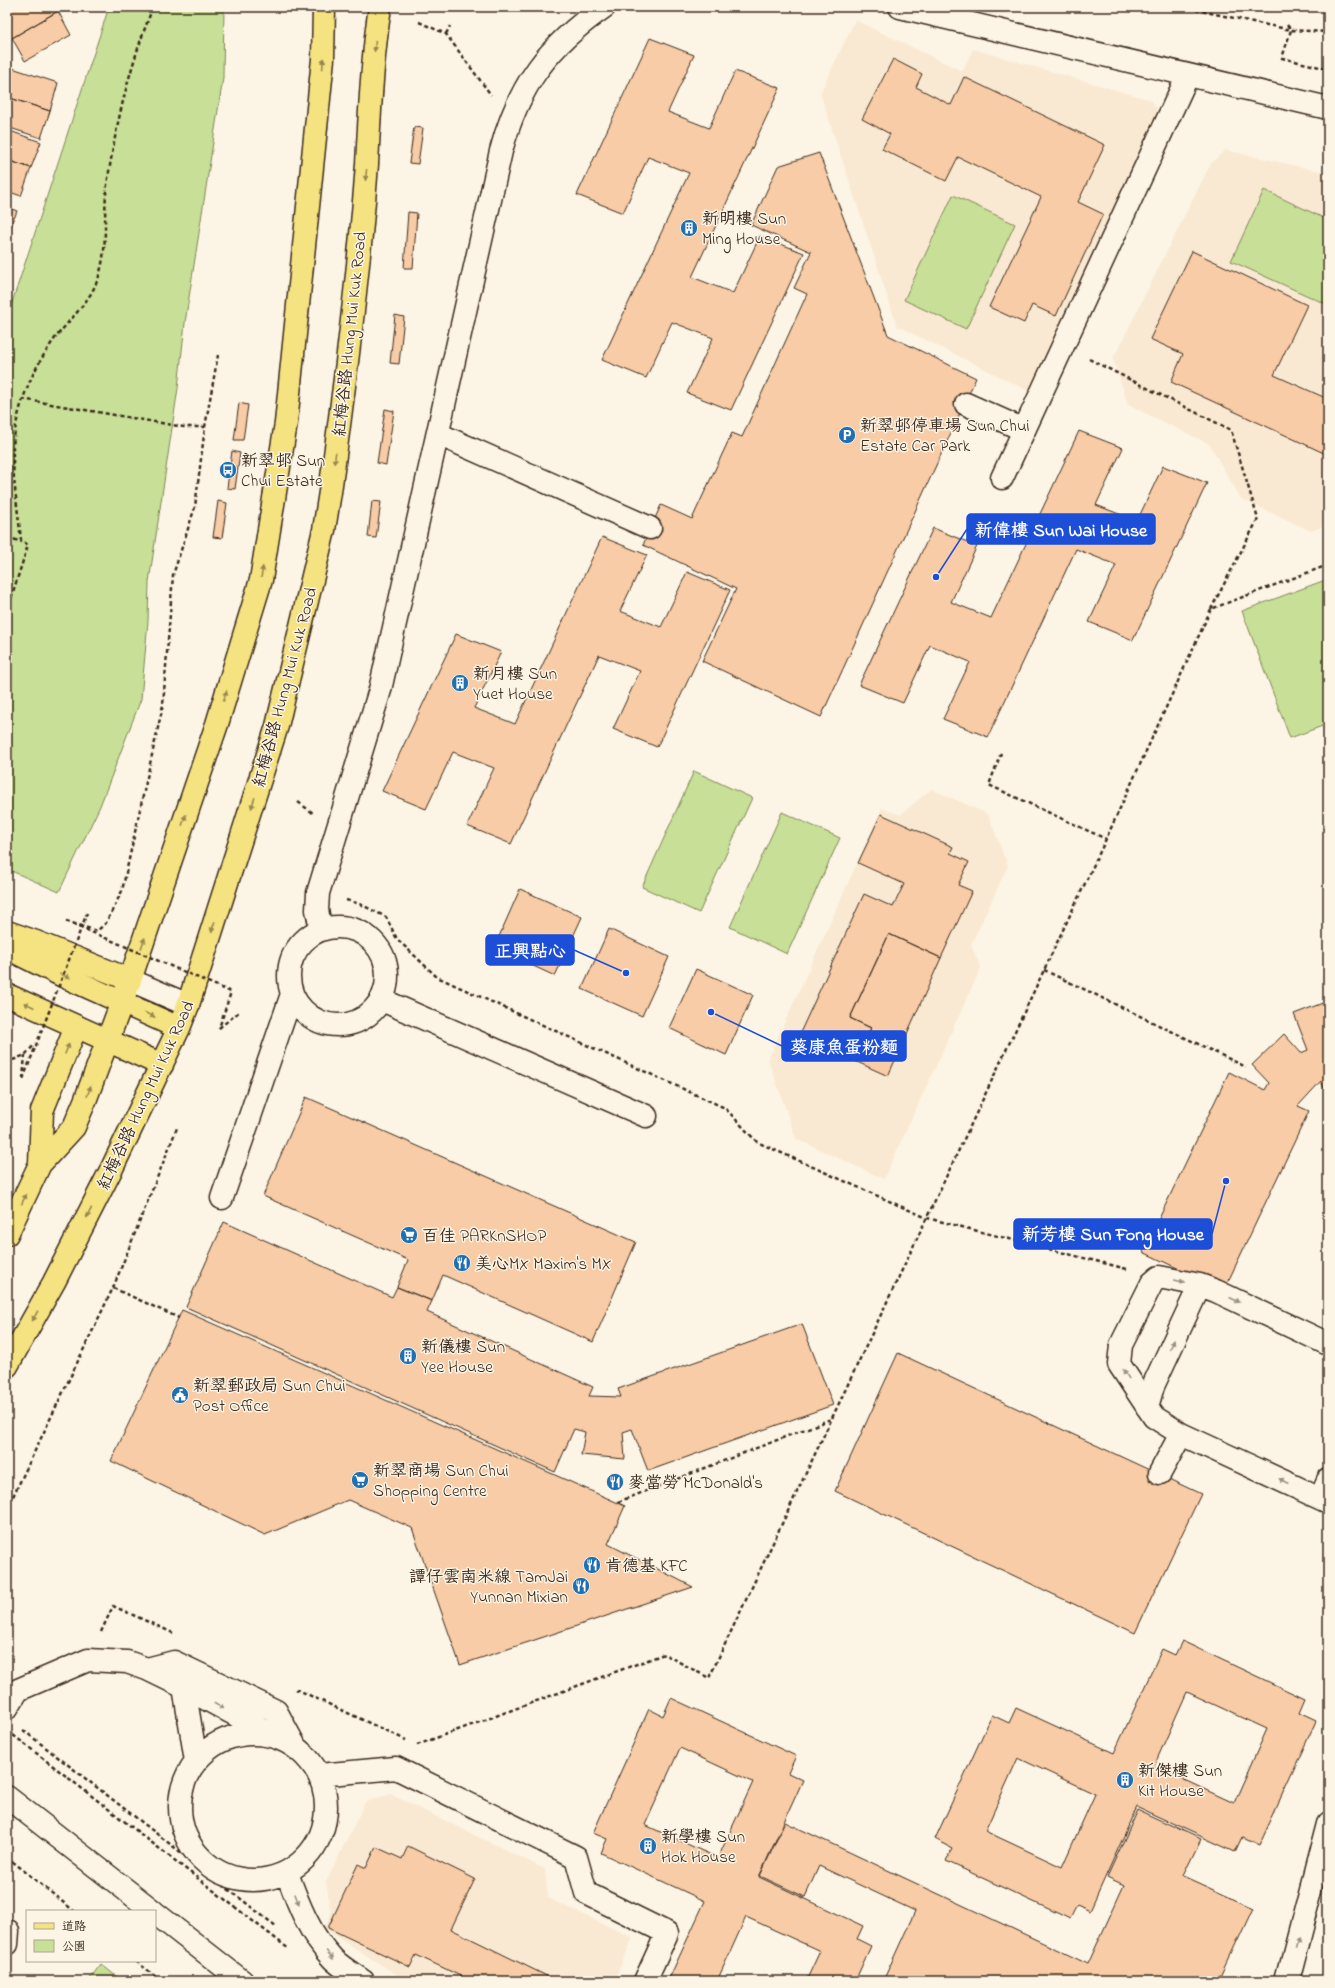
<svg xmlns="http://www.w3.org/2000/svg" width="1335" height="1988" viewBox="0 0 1335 1988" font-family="'Indie Flower','LXGW WenKai TC',sans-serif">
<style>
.built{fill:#fae9d2}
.green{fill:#c7df96;stroke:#81845a}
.building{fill:#f7cca6;stroke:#3b2a1e;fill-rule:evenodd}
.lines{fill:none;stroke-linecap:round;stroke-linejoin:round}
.minor-casing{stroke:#3b2a1e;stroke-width:25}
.major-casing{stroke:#3b2a1e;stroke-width:25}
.path{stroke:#3b2a1e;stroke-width:2.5;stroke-dasharray:4 3;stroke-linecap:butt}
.minor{stroke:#fcf5e5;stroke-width:22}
.major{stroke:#f5e381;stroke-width:22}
.path-bridge{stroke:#3b2a1e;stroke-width:2.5;stroke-dasharray:4 3;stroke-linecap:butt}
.oneway{fill:#988650}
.oneway2{fill:#9c9082}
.labels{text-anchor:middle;stroke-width:3;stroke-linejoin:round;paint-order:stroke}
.poi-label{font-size:17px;fill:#3b2a1e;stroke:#fcf5e5;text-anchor:start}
.street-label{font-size:17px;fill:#3b2a1e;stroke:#fcf5e5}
.leader{fill:none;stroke:#1d4ed8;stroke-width:1.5}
.callout-dot{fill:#1d4ed8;stroke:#fcf5e5;stroke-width:1.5}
.callout{fill:#1d4ed8;stroke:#1d4ed8;stroke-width:1.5}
.callout-label{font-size:18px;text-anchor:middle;font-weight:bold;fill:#fff}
</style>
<rect width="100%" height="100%" fill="#fcf5e5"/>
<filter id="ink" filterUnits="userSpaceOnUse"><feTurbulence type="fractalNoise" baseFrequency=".025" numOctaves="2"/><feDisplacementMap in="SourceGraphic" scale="8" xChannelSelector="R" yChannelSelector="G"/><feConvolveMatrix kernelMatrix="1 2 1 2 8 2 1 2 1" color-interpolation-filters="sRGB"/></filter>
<g filter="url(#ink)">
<path class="built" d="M855,20L962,71L973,49L1151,100L1167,122L1037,395L897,326L820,93Z
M1225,150L1328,173V524L1311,531L1241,499L1209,444L1128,405L1113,359L1210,165Z
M931,789L988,814L1008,866L971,945L981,968L884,1179L796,1139L768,1059L882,808L900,815Z
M390,1794L545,1869L548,1898L633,1938L614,1981H407L324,1929L331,1914L326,1882L365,1802Z"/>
<path class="green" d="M109,7H224L223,78L185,323L178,388L149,582L148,621L141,699L100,806L59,892L7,869V318Z
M1264,190L1328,220V305L1231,261Z
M953,195L1015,224L966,329L904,300Z
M1328,579V724L1290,738L1242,611Z
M694,771L752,798L699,913L642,887Z
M782,812L840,838L787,954L730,927Z
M101,1964L122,1981H88Z"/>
<path class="building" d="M10,7H56L58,11L12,38L7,29V9Z
M58,11L71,35L25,61L12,38Z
M650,38L694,55L668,112L709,128L735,71L780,88L692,277L733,293L760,236L804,253L731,410L687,393L713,338L672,322L646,378L602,360L689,173L648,157L623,213L577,195Z
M893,59L922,74L916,87L951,105L964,77L1105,145L1078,202L1103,214L1056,316L1032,305L1024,323L989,307L1041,197L958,157L946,181L882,149L890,134L862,119Z
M9,67L58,83L50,111L7,97V72Z
M7,97L50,111L41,138L7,127Z
M414,127L423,128L418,164L409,163Z
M7,130L41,142L31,168L7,160Z
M819,153L888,335L976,378L821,717L702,661L736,589L643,545L661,505L692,519L732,433L742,437L807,294L794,288L811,252L751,225L778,166Z
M7,160L31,168L21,196L7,191Z
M7,207L17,211L7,237Z
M408,212L417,213L413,268H404Z
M1192,251L1307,305L1274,375L1328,399V455L1171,382L1183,354L1150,339Z
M395,315L404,317L399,364L390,363Z
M239,403L248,405L243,440H234Z
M385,409L394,411L386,465L377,463Z
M1079,431L1123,448L1096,505L1137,521L1163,466L1207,483L1133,640L1089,622L1116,565L1076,549L988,737L943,719L970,662L930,645L903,703L859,685L933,528L977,546L951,602L991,618Z
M232,451L240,453L235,489L227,488Z
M218,501L227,503L222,538L213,537Z
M372,501L381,502L376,538L368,537Z
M602,537L647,555L620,611L661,627L687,572L730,590L657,747L613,729L640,671L599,655L511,844L467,826L494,768L453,752L426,809L382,791L456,634L501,652L474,708L515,724Z
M881,814L953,847L950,853L969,862L958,885L972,891L941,958L889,934L850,1018L871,1028L855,1061L799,1035L864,894L893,907L904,884L858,863Z
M520,889L582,917L555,976L494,948Z
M609,929L669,957L642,1016L582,989Z
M889,934L941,958L888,1076L855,1061L871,1028L850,1018Z
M696,969L753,995L726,1055L669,1028Z
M1328,1001V1097L1321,1081L1298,1106L1309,1111L1224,1290L1143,1252L1229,1072L1265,1090L1269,1083L1252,1065L1284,1034L1301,1053L1308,1050L1294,1014Z
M306,1097L636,1242L593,1342L443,1275L432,1301L397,1287L408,1260L263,1196Z
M224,1222L392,1297L397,1287L432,1301L427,1312L593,1387L589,1396L621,1397L618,1389L802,1324L833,1405L648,1471L632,1429L623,1432L625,1459L581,1455L585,1432L574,1429L555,1472L186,1307Z
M182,1310L625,1506L608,1544L693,1587L460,1665L412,1528L348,1500L265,1535L111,1461Z
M898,1353L1201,1494L1135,1633L835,1491Z
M1182,1641L1305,1699L1299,1713L1316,1721L1259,1845L1242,1837L1235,1852L1137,1807L1090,1911L1077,1905L1070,1919L946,1861L952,1848L935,1839L992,1715L1009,1723L1016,1708L1114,1753L1162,1649L1175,1655ZM1187,1692L1267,1729L1234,1803L1154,1766ZM1018,1758L1095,1794L1062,1867L985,1831Z
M671,1698L796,1756L788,1773L803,1780L759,1877L863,1926L857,1939L871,1946L855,1981H806L820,1951L746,1917L717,1981H668L705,1901L601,1853L607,1839L593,1833L649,1709L663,1716ZM680,1748L753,1782L718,1858L645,1825Z
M1138,1810L1201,1839L1183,1876L1253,1908L1219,1981H883L915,1911L819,1866L805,1897L760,1876L785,1822L1088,1964L1124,1885L1107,1877Z
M408,1846L475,1879L451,1929L557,1981H471L416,1955L410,1967L328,1928L358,1864L366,1868L376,1847L402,1859Z"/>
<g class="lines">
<defs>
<path id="minor" d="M900,7L1328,108
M966,404L1024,430
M438,434L650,528
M1002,478L1188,75
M289 976a49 49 0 1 1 98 0a49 49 0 1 1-98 0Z
M321,929L317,910L318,893L380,690L501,151C519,84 548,46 604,7
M130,980L188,1005
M382,1000L646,1116
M222,1198L292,994
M1328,1344L1216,1291L1200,1285L1159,1277L1152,1283L1121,1345L1119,1364L1154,1417L1181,1434L1328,1502
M1147,1407L1153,1386L1200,1285
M1160,1473L1181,1434
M1320,1498L1328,1480
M147,1669L174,1662L276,1711L296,1748
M184,1687L196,1761
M7,1708L18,1690L88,1660L127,1662L147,1669L184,1687L271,1734
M180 1807a73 73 0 1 1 146 0a73 73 0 1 1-146 0Z
M319,1775L396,1768L576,1857L586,1893L667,1933L645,1981
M7,1797L153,1911
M287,1873C298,1904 310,1935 333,1959C341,1967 353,1974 363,1981
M155,1913L242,1981
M7,1944L8,1931
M1287,1981L1328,1824"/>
<path id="major" d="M7,932L36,942L130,980
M7,948L59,974L179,1028
M7,995L162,1065
M40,1164L42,1111L76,1027
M7,1234L40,1164L74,1127L85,1101L130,980L217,724L261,580L286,423L323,59L324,7
M7,1366L54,1282L113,1166L179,1028L188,1005L277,726L324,530L330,492C345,384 359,273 367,164C370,111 372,59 380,7"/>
</defs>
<use href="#minor" class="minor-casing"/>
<use href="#major" class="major-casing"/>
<path class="path" d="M256,7V12
M1182,7L1291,30L1328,32
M419,22L446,34L491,95
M1287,25L1291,30L1282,58L1328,69
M446,34L450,26
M1089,359L1231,430L1258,519L1211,609
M22,399L184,427H205
M7,537L22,542
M7,611L28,545L21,540C18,511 12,475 13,447C16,408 31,372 53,341C69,319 94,299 100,272C108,244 103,213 107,185C116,122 130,65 153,7
M1001,753L989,785L1106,839
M298,802L313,813
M346,900L360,904L386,917L397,939L437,977L725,1108L757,1142L927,1218L1127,1269
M66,921L97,931L106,923L122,891L163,705L173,575L195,507L205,427L218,355
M1044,970L1246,1067
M219,1028L239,1012
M7,1073L13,1060L25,1055L34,1045
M23,1079L25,1055
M113,1288L179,1318
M618,1502L831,1419
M7,1509L113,1288L177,1128
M101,1632L113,1606L173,1633
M296,1689L406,1740
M23,1730L277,1927
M13,1735L289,1949
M417,1745L664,1654L709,1678L1106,839L1211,609L1328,565
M7,1857L74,1911
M136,1961L161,1981"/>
<use href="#minor" class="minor"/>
<use href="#major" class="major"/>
<path class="path-bridge" d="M66,921L231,992L219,1028
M23,1079L87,913"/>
</g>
<defs><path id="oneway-solid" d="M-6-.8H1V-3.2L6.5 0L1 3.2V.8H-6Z"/></defs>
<g class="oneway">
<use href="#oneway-solid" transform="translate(375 46) rotate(95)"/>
<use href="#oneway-solid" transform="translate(323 64) rotate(-85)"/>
<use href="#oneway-solid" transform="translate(366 175) rotate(96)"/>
<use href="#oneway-solid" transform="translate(335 458) rotate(98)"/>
<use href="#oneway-solid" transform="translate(262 572) rotate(-81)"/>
<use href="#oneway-solid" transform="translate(225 696) rotate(-73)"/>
<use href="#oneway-solid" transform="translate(253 803) rotate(108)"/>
<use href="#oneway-solid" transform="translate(184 820) rotate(-71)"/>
<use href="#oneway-solid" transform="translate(213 927) rotate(108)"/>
<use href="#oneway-solid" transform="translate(143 943) rotate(-71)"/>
<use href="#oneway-solid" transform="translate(65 976) rotate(23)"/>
<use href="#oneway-solid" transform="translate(29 1005) rotate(-155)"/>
<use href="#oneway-solid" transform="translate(150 1015) rotate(25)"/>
<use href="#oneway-solid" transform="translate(67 1049) rotate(-68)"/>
<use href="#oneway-solid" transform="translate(89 1091) rotate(-71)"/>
<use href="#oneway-solid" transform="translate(24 1199) rotate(-64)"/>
<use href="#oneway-solid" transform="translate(89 1213) rotate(117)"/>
<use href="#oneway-solid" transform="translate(35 1316) rotate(119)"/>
</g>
<g class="oneway2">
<use href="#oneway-solid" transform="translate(1179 1281) rotate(11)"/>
<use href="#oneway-solid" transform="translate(1235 1300) rotate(25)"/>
<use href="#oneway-solid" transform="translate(1172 1345) rotate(-65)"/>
<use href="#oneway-solid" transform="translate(1126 1374) rotate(-122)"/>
<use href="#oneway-solid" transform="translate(1284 1481) rotate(-155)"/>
<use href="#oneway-solid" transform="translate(219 1706) rotate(28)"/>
<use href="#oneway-solid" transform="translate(297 1899) rotate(68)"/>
<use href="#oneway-solid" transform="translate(1297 1943) rotate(-75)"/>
<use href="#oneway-solid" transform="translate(330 1955) rotate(49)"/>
</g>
</g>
<defs>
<symbol id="building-disc" viewBox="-11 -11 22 22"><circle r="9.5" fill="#1f6fb2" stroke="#fcf5e5"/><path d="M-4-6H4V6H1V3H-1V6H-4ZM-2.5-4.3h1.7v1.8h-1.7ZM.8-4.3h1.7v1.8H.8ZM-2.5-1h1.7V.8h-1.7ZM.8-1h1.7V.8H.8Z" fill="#fff"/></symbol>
<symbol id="parking-disc" viewBox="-11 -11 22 22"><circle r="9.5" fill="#1f6fb2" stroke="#fcf5e5"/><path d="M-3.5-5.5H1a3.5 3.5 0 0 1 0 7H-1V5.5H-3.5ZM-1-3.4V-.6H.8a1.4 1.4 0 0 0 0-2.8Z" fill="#fff"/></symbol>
<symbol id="bus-disc" viewBox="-11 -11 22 22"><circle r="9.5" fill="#1f6fb2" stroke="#fcf5e5"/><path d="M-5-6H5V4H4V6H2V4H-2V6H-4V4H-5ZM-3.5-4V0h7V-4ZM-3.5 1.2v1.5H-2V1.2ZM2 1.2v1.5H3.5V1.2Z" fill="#fff"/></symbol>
<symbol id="supermarket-disc" viewBox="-11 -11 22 22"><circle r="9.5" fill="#1f6fb2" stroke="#fcf5e5"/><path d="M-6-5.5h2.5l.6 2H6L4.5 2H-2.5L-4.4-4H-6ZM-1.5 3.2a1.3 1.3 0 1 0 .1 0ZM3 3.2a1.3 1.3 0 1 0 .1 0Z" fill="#fff"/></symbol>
<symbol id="restaurant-disc" viewBox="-11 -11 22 22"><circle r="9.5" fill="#1f6fb2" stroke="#fcf5e5"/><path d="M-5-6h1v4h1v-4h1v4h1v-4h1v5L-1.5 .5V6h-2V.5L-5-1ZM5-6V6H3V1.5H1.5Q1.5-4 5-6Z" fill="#fff"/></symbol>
<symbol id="civic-disc" viewBox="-11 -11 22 22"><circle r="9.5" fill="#1f6fb2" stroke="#fcf5e5"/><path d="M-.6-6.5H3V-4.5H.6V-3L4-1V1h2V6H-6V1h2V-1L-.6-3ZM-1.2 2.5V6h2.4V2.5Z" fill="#fff"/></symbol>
</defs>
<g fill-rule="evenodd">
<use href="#building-disc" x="679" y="218" width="20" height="20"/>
<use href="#parking-disc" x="837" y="425" width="20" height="20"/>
<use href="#bus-disc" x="218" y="460" width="20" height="20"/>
<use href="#building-disc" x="450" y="673" width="20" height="20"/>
<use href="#supermarket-disc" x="399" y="1225" width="20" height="20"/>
<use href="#restaurant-disc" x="452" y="1253" width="20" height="20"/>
<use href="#building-disc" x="398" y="1346" width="20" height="20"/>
<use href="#civic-disc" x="170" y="1385" width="20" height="20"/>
<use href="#supermarket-disc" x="350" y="1470" width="20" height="20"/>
<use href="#restaurant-disc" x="605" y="1472" width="20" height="20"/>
<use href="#restaurant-disc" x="582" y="1555" width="20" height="20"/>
<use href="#restaurant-disc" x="571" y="1576" width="20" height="20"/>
<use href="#building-disc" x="1115" y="1770" width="20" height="20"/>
<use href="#building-disc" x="638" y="1836" width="20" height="20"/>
</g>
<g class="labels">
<g class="poi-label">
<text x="702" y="224">新明樓 Sun<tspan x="702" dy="20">Ming House</tspan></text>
<text x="860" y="431">新翠邨停車場 Sun Chui<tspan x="860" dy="20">Estate Car Park</tspan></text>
<text x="241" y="466">新翠邨 Sun<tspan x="241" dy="20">Chui Estate</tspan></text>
<text x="473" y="679">新月樓 Sun<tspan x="473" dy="20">Yuet House</tspan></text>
<text x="422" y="1241">百佳 PARKnSHOP</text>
<text x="475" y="1269">美心MX Maxim's MX</text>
<text x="421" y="1352">新儀樓 Sun<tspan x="421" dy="20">Yee House</tspan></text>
<text x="193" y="1391">新翠郵政局 Sun Chui<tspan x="193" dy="20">Post Office</tspan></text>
<text x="373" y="1476">新翠商場 Sun Chui<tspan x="373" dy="20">Shopping Centre</tspan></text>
<text x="628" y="1488">麥當勞 McDonald's</text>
<text x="605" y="1571">肯德基 KFC</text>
<text x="568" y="1582" text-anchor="end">譚仔雲南米線 TamJai<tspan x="568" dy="20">Yunnan Mixian</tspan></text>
<text x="1138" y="1776">新傑樓 Sun<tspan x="1138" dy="20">Kit House</tspan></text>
<text x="661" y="1842">新學樓 Sun<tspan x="661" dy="20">Hok House</tspan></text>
</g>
<g class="street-label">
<text transform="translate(349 334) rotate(-84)" y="6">紅梅谷路 Hung Mui Kuk Road</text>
<text transform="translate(284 687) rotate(-75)" y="6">紅梅谷路 Hung Mui Kuk Road</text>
<text transform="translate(145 1095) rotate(-65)" y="6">紅梅谷路 Hung Mui Kuk Road</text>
</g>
</g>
<path class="leader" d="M936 577L967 529M626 973L574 950M711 1012L782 1046M1226 1181L1212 1234"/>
<g class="callout-dot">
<circle cx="936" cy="577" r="4"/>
<circle cx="626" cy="973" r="4"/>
<circle cx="711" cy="1012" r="4"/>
<circle cx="1226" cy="1181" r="4"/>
</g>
<g class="callout">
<rect x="967" y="514" width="188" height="30" rx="4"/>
<rect x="486" y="935" width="88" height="30" rx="4"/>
<rect x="782" y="1031" width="124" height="30" rx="4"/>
<rect x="1014" y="1219" width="198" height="30" rx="4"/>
</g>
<g class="callout-label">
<text x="1061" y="536">新偉樓 Sun Wai House</text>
<text x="530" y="957">正興點心</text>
<text x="844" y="1053">葵康魚蛋粉麵</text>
<text x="1113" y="1240">新芳樓 Sun Fong House</text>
</g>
<rect width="1335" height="1988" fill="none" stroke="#fcf5e5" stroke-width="24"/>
<rect x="12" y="12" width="1311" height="1964" fill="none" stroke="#3b2a1e" stroke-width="1.5" filter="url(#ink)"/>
<rect x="26" y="1910" width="130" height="52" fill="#fcf5e5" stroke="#afa495"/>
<rect x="34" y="1923" width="20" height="6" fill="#f5e381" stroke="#afa495"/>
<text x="62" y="1930" font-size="12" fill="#3b2a1e">道路</text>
<rect x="34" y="1940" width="20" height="12" fill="#c7df96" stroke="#afa495"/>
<text x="62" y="1950" font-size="12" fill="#3b2a1e">公園</text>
</svg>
